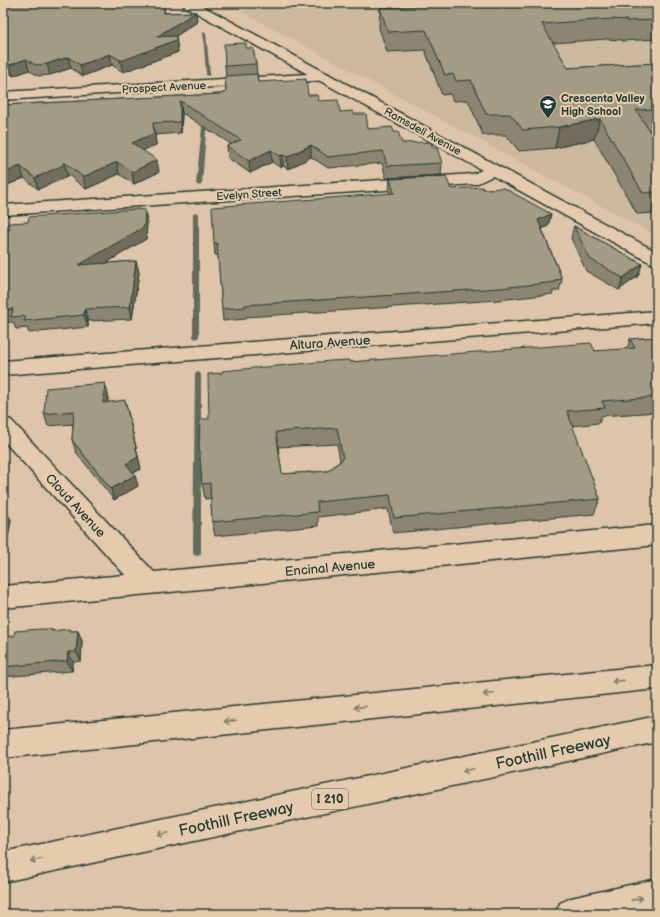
<svg xmlns="http://www.w3.org/2000/svg" width="660" height="917" viewBox="0 0 660 917" font-family="'Balsamiq Sans',sans-serif">
<style>
.built{fill:#ccb89d}
.lines{fill:none;stroke-linecap:round;stroke-linejoin:round}
.stream{fill:#616c5c;fill-rule:evenodd}
.street-casing{stroke:#1f3d34;stroke-width:3}
.secondary-casing{stroke:#1f3d34;stroke-width:3}
.highway-casing{stroke:#1f3d34;stroke-width:3}
.street{fill:#e6caad;fill-rule:evenodd}
.secondary{fill:#e6caad;fill-rule:evenodd}
.highway{fill:#e6caad;fill-rule:evenodd}
.wall{fill:#8c8572;stroke:#1f3d34;fill-rule:evenodd}
.shaded-wall{fill:#726c5c;stroke:#1f3d34}
.building{fill:#a39b84;stroke:#1f3d34;fill-rule:evenodd}
.oneway{stroke:#797c6a}
.labels{text-anchor:middle;stroke-width:4;stroke-linejoin:round;paint-order:stroke}
.far-street-label{font-size:11px;fill:#1f3d34;stroke:#e6caad}
.far-poi-label{font-size:11px;font-weight:bold;fill:#1f3d34;stroke:#e6caad;text-anchor:start}
.shield{fill:#e6caad;stroke:#5b6758;stroke-width:1}
.shield-label{font-size:12px;font-weight:bold;fill:#1f3d34}
.street-label{font-size:13px;fill:#1f3d34;stroke:#e6caad}
.near-street-label{font-size:16px;fill:#1f3d34;stroke:#e6caad}
</style>
<rect width="100%" height="100%" fill="#dec4a8"/>
<filter id="ink" filterUnits="userSpaceOnUse"><feTurbulence type="fractalNoise" baseFrequency=".025" numOctaves="2"/><feDisplacementMap in="SourceGraphic" scale="8" xChannelSelector="R" yChannelSelector="G"/><feConvolveMatrix kernelMatrix="1 2 1 2 8 2 1 2 1" color-interpolation-filters="sRGB"/></filter>
<g filter="url(#ink)">
<path class="built" d="M346,3H657V236L242,12L249,8Z"/>
<g class="lines">
<path class="stream" d="M203,32L206,33L210,75L208,76L206,75Z
M203,118L207,119L202,184L199,186L196,184Z
M196,212L199,214V337L196,339L193,337V214Z
M196,372H198L201,374V553L200,555L197,556L194,555L193,553L195,374Z"/>
<defs>
<path id="street" d="M324,73L329,74L331,77L329,80L3,100V92Z
M493,165L499,167L501,170L499,173L476,184L3,215V205L473,174Z
M657,311V323L3,375V361Z
M3,418L11,420L154,572L657,525V545L3,608V586L125,575L3,440Z"/>
<path id="secondary" d="M182,3H197L657,252V265L651,263L184,6Z"/>
<path id="highway" d="M657,665V689L3,758V730Z
M657,716V742L3,882V852Z
M657,879V909L638,914H555L560,903L571,898Z"/>
</defs>
<use href="#street" class="street-casing"/>
<use href="#secondary" class="secondary-casing"/>
<use href="#highway" class="highway-casing"/>
<use href="#street" class="street"/>
<use href="#secondary" class="secondary"/>
<use href="#highway" class="highway"/>
</g>
<path class="wall" d="M3,3H164L165,13L196,12L197,22L176,36L178,52L126,71L123,72L112,65L83,76L71,68L50,75L38,76L29,70L13,76L10,73L3,74Z
M438,3H657V39L622,41V40L606,39L553,43L568,68L657,63V129L649,130L657,143V213L637,214L594,139L555,148L519,151L506,135H483L468,100L453,101L450,94L442,95L425,50L387,52L379,28L380,8L437,5Z
M246,48L256,64L258,82L308,95L318,101L340,112L354,114L368,129L394,132L402,143L433,148L442,163L441,175L386,178L382,163L328,168L311,157L288,169L283,166L281,168L272,162L250,173L228,158L227,146L231,144L182,113L181,133L155,135L156,145L143,150L159,172L134,184L119,174L86,189L67,174V177L38,189L24,178L3,187V105L220,94L226,92V76L225,66Z
M390,179L451,189H483L551,214L548,226L542,229L562,279L559,291H553V294L498,300L246,317V319L223,321L222,309L218,255H215L214,243L390,193L389,191Z
M145,210L147,222L146,239L106,263L136,261L139,273L132,319L88,321V327L29,333L27,328L16,329L13,322H3V232L28,222Z
M574,226L642,264L638,276L619,290L586,271L571,238Z
M657,337V412L601,416L599,423L572,426L600,499L594,514L393,533L388,509L318,517V526L215,536L212,522L211,498L205,499L202,484L209,419L350,362L595,351L627,349L630,339ZM337,444L340,461L328,471L282,474L278,447Z
M105,383L108,395V402L128,412L141,469L133,473L138,486L114,500L76,452L72,440L73,424L48,426L44,414Z
M3,509L11,520L5,554H3Z
M51,629L52,631H78L82,641L81,661L73,662L72,671L3,677V637L14,636Z"/>
<path class="shaded-wall" d="M196,12L197,22L161,46L176,40L178,52L126,71L123,72L120,60Z
M110,54L112,65L83,76L80,65Z
M68,57L71,68L50,75L47,64Z
M26,59L29,70L13,76L10,65Z
M180,101L182,113L181,133L180,122Z
M600,119L594,139L555,148L559,127Z
M153,123L155,135L156,145L134,154L132,143Z
M311,145V157L288,169L287,157Z
M271,150L272,162L250,173L249,161Z
M283,155V166L281,168L280,156Z
M157,160L159,172L134,184L132,172Z
M64,162L67,174V177L38,189L35,178Z
M117,162L119,174L86,189L83,177Z
M20,166L24,178L3,187V174Z
M145,210L147,222L146,239L82,277L79,265Z
M551,214L548,226L535,232L538,220Z
M136,261L139,273L132,319L130,307Z
M642,264L638,276L619,290L623,278Z
M85,309L88,321V327L84,315Z
M105,383L108,395L107,415L103,403Z
M125,400L141,469L129,475L126,464Z
M135,475L138,486L114,500L111,489Z
M5,509L11,520L5,554L3,549V523Z
M78,631L82,641L81,661L76,652Z
M68,652L73,662L72,671L67,661Z"/>
<path class="building" d="M28,3H164V13L196,12L156,37L176,36V40L124,60H120L110,54L80,65L68,57L47,64L35,65L26,59L10,65L7,62H3V4Z
M438,3H657V20L627,21V20L611,19L542,24L568,68L657,63V109L636,110L657,143V192L643,193L600,119L559,127L523,130L510,114H486L471,80L456,81L453,74L445,75L426,30L388,32L380,8L439,5Z
M246,43V48H253L256,64L225,66L224,44Z
M257,74L258,82L306,79L308,95H317L318,101L338,100L340,112L353,111L354,114H366L368,129L392,127L394,132H398L402,143L431,142L433,148H437L442,163L387,166L383,151L328,157L311,145L287,157L283,155L280,156L271,150L249,161L227,146L241,140L180,101V122L153,123L154,133L132,143L157,160L132,172L117,162L83,177L64,162L63,165L35,178L20,166L3,174V105L220,94L226,92L225,76Z
M446,176L451,189L482,187L483,189L504,188L551,214L538,220L562,279L555,280L556,282L500,288L245,305V307L222,309L217,243H214L212,207L394,193L390,179Z
M138,209L145,210L144,227L79,265L136,261L130,307L85,309L84,315L24,321L26,316L11,317L13,309L3,310V232L10,229L8,223L28,222L29,217Z
M574,226L642,264L623,278L590,259Z
M657,337V397L602,401L605,408L567,411L600,499L394,518L390,495L317,502L318,512L212,522L210,483L202,484L199,444L200,419H209L208,374L222,373V371L330,361L350,360V362L591,343L595,351L635,348L630,339ZM337,428L343,459L328,471L282,474L276,432Z
M105,383L103,403L125,400L138,457L126,464L135,475L111,489L72,440L74,411L44,414L46,388Z
M3,509H5L3,523Z
M41,629H51V631L70,629V631H78L76,652H68L67,661L3,667V637L14,636L15,631Z"/>
<defs><path id="oneway-shaft" d="M-6 0H5M1.5-3L5.5 0L1.5 3" fill="none" stroke-width="1.6" stroke-linecap="round" stroke-linejoin="round"/></defs>
<g class="oneway">
<use href="#oneway-shaft" transform="translate(618 681) rotate(174)"/>
<use href="#oneway-shaft" transform="translate(489 694) rotate(174)"/>
<use href="#oneway-shaft" transform="translate(360 707) rotate(174)"/>
<use href="#oneway-shaft" transform="translate(230 721) rotate(174)"/>
<use href="#oneway-shaft" transform="translate(468 770) rotate(168)"/>
<use href="#oneway-shaft" transform="translate(163 834) rotate(168)"/>
<use href="#oneway-shaft" transform="translate(36 860) rotate(168)"/>
<use href="#oneway-shaft" transform="translate(637 899) rotate(-13)"/>
</g>
</g>
<defs>
<symbol id="school-pin" viewBox="-11 -11 22 30"><path d="M0 17L-7.5 6A9.5 9.5 0 1 1 7.5 6Z" fill="#1f3d34" stroke="#e6caad"/><path d="M0-5L7-2L0 1L-7-2ZM-4 1L0 2.5L4 1V4Q0 6-4 4Z" fill="#fff"/></symbol>
</defs>
<g fill-rule="evenodd">
<use href="#school-pin" x="538" y="94" width="20" height="27"/>
</g>
<g class="labels">
<g class="far-street-label">
<text transform="translate(164 87) rotate(-3)" y="4">Prospect Avenue</text>
<text transform="translate(423 131) rotate(29)" y="4">Ramsdell Avenue</text>
<text transform="translate(249 194) rotate(-4)" y="4">Evelyn Street</text>
</g>
<g class="far-poi-label">
<text x="561" y="102">Crescenta Valley<tspan x="561" dy="13">High School</tspan></text>
</g>
<rect class="shield" x="312" y="789" width="36" height="20" rx="3"/>
<g class="shield-label">
<text x="330" y="803">I 210</text>
</g>
<g class="street-label">
<text transform="translate(330 342) rotate(-4)" y="5">Altura Avenue</text>
<text transform="translate(76 505) rotate(47)" y="5">Cloud Avenue</text>
<text transform="translate(330 567) rotate(-5)" y="5">Encinal Avenue</text>
</g>
<g class="near-street-label">
<text transform="translate(553 751) rotate(-12)" y="6">Foothill Freeway</text>
<text transform="translate(236 818) rotate(-12)" y="6">Foothill Freeway</text>
</g>
</g>
<rect width="660" height="917" fill="none" stroke="#e6caad" stroke-width="16"/>
<rect x="8" y="8" width="644" height="901" fill="none" stroke="#1f3d34" stroke-width="1.5" filter="url(#ink)"/>
</svg>
